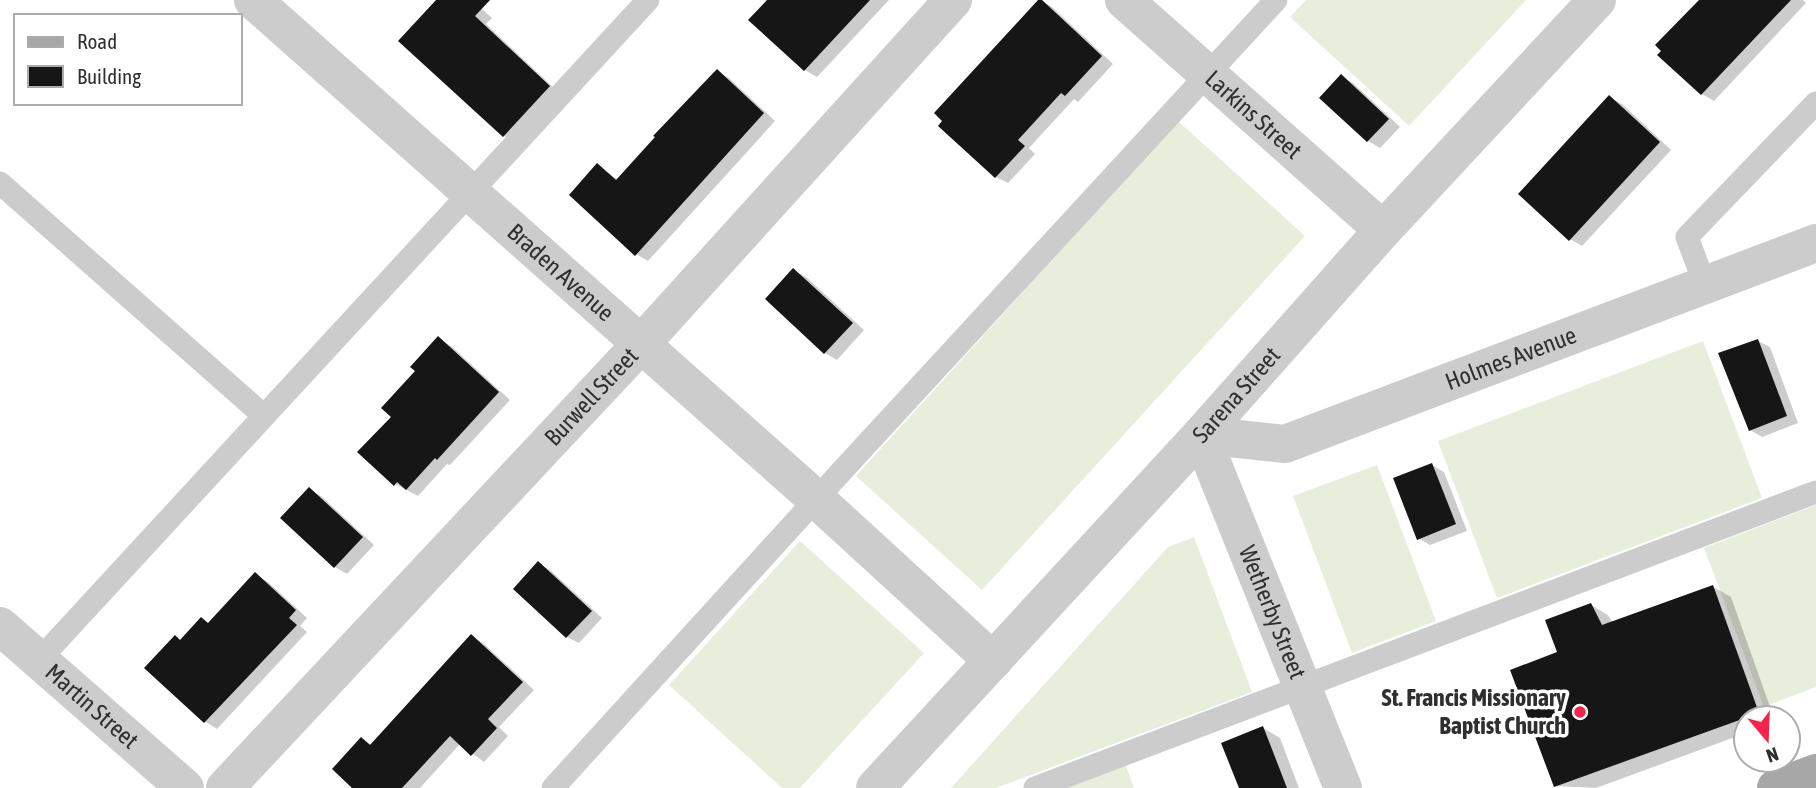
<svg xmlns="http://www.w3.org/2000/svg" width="1816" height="788" viewBox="0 0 1816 788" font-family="'Asap Condensed',sans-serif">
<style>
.grass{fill:#e8eedc}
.shadow{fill:#0003}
.building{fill:#161616}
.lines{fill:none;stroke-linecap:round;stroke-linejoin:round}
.service{stroke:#ccc;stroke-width:23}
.minor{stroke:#ccc;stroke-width:38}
.primary{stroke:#a7a7a7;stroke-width:38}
.poi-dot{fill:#f4234c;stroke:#fff;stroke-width:2.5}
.labels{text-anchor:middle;stroke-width:7;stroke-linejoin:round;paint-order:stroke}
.street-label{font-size:24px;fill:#2f2f2f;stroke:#fff}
.poi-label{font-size:24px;font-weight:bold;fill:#2f2f2f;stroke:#fff;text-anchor:end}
</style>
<rect width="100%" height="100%" fill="#fff"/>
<path class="grass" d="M1306,0H1526L1409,126L1290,17Z
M1178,121L1305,236L982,590L856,476Z
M1703,341L1762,498L1497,598L1438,441Z
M1377,465L1436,621L1352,653L1293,496Z
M1816,505V687L1764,707L1704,548Z
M1194,537L1252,692L996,788H951L1168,547Z
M800,541L924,653L800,788H782L669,685Z
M1125,764L1134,788H1067Z"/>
<path class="shadow" d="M438,0H472L492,18L486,24L560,94L515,142L504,136Z
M769,0H889L817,77L805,70Z
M1040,0L1052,7L1113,64L1078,102L1074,99L1029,148L1035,154L1008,183L996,177Z
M1700,0H1803L1806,3L1714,101L1702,94L1664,51Z
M717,72L729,78L775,121L648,261L636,254L598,165L618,180Z
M1341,77L1353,83L1400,127L1380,148L1368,141L1321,98Z
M1610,98L1622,104L1671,150L1582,246L1570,239Z
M794,271L806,277L864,330L837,360L825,353Z
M439,339L451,346L510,400L450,465L447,464L418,496L395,484L393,417L417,371Z
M1758,341L1770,347L1798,423L1762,437L1750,430Z
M1432,465L1444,472L1467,531L1430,545L1418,538Z
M309,489L321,496L374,545L347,574L335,567L283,518Z
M538,564L550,570L602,618L579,643L567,637Z
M256,575L268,582L307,618L300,626L307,632L217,729L206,722L147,668L181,641L201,619L210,624Z
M1713,587L1731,597L1774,718H1746V733L1596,788L1556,786L1559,653L1591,605L1608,615L1613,623Z
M471,637L483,643L534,690L499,727L508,736L484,762L460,744L420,788H355L362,739L372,745Z
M1263,728L1280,738L1299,788H1240Z"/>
<path class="building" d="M436,0H490L475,16L550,86L503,137L398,41Z
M767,0H870L804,71L748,20Z
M1038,0H1042L1102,56L1065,96L1061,93L1018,140L1025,146L995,178L938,126L942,121L934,113Z
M1699,0H1791L1701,95L1657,55L1661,51L1655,45Z
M717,69L764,113L635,256L569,195L597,163L616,180L655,137L653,136Z
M1341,74L1389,119L1367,142L1319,98Z
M1609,95L1660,142L1569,241L1518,194Z
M793,268L853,323L824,354L765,299Z
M438,336L499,392L437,460L435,458L406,490L397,482L394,486L357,452L391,417L381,408L415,371L410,367Z
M1758,339L1787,416L1749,431L1718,353Z
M1432,463L1456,524L1417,540L1393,478Z
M309,487L363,537L334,568L280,518Z
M538,561L592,611L566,638L513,589Z
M255,572L296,610L289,618L297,625L204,723L144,668L175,635L180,640L201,617L208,623Z
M1713,585L1759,713L1554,787L1510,670L1557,652L1545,620L1591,603L1602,625Z
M471,634L523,682L488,719L497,728L471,756L450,736L402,788H352L332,769L361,737L370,745Z
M1263,726L1287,788H1239L1221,743Z"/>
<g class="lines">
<path class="service" d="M0,183L264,416
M1705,285L1687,237L1816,103
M39,660L648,0
M553,788L840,473L1276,0
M1035,788L1816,492"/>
<g class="minor">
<path id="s1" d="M253,0L816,499L993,661"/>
<path id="s2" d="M1124,0L1383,230"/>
<path id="s3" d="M1201,435L1285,444L1816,243"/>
<path id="s4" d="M1201,435L1343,788"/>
<path id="s5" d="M0,626L185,788"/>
<path id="s6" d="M225,788L641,344L953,0"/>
<path id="s7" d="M875,788L1201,435L1383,230L1597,0"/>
</g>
<path class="primary" d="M1776,788L1816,773"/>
</g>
<circle class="poi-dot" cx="1580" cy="712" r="7"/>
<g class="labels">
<g class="street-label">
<text dy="8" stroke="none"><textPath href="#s2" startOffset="173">Larkins Street</textPath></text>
<text dy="8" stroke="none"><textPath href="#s1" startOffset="411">Braden Avenue</textPath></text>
<text dy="8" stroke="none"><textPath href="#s3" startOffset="326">Holmes Avenue</textPath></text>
<text dy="8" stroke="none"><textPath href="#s7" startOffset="534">Sarena Street</textPath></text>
<text dy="8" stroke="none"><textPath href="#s6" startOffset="536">Burwell Street</textPath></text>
<text dy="8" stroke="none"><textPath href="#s4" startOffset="191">Wetherby Street</textPath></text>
<text dy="8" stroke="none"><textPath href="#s5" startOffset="122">Martin Street</textPath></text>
</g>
<g class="poi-label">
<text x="1566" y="706">St. Francis Missionary<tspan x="1566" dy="28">Baptist Church</tspan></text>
</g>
</g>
<rect x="14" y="14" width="228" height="91" fill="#ffffff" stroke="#acacac" stroke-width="2"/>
<rect x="28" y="37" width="35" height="10" fill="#a7a7a7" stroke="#acacac" stroke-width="2"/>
<text x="77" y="49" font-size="21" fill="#2f2f2f">Road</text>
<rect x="28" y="66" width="35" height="21" fill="#161616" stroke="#acacac" stroke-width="2"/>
<text x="77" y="84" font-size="21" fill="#2f2f2f">Building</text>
<g transform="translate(1767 739) rotate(161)"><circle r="33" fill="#ffffff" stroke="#acacac" stroke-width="2"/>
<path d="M0-5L12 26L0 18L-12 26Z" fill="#f4234c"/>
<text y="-10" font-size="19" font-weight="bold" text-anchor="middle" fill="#2f2f2f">N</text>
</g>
</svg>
